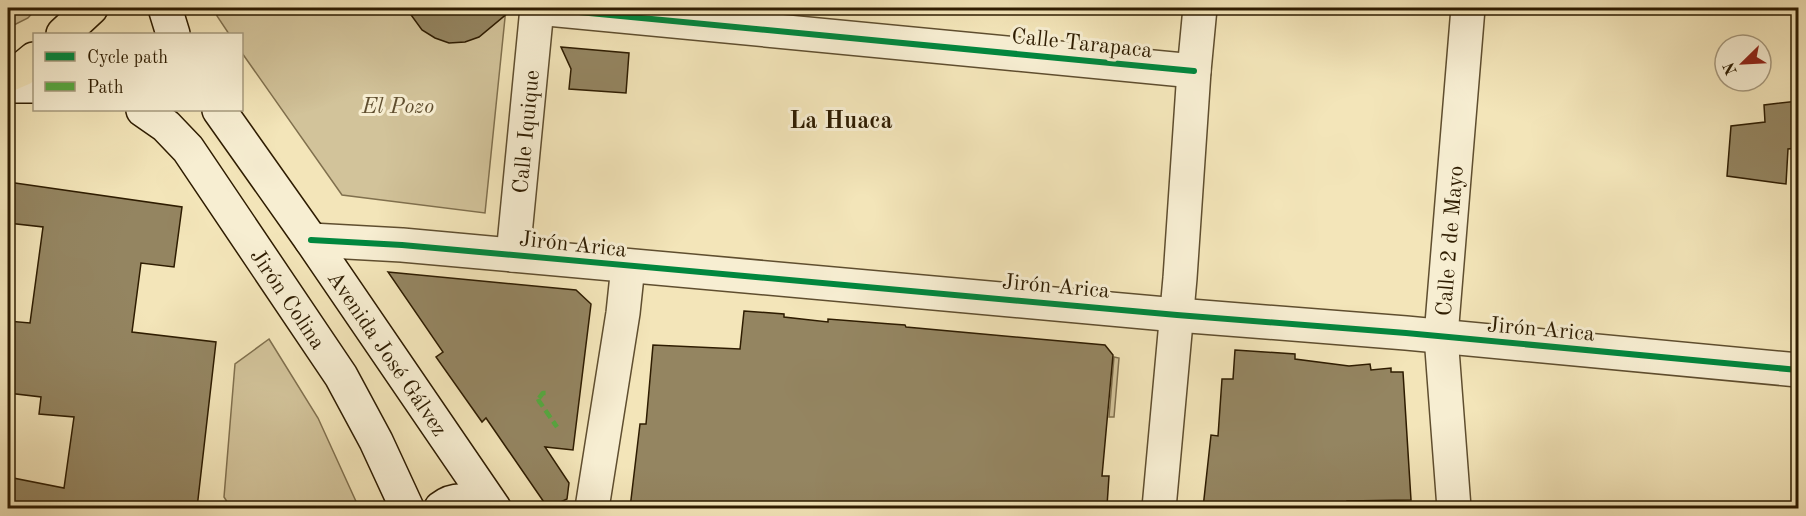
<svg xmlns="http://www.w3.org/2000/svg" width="1806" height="516" viewBox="0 0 1806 516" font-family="'Old Standard TT',serif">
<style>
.green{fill:#d2c39a;stroke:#80704e;stroke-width:1.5}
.building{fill:#948561;stroke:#2e1c01;stroke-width:1.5}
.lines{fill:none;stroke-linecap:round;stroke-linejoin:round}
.street-casing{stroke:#5f4e2f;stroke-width:36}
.secondary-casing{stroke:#2e1c01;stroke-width:36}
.primary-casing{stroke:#2e1c01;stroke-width:36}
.street{stroke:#f7eed2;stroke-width:33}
.secondary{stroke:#f7eed2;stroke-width:33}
.primary{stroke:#f3e5b9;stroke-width:33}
.quiet{stroke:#54a940;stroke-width:4.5;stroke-dasharray:9 4.5;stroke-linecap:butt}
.cycleway-casing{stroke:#f7eed2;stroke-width:10}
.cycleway{stroke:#00873e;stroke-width:6}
.labels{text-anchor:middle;stroke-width:6;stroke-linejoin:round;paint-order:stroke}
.street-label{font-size:22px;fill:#2e1c01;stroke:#f7eed2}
.park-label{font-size:22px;font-style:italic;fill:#5f4e2f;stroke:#f7eed2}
.neighbourhood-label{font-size:24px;font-weight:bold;fill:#2e1c01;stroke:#f7eed2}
</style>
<rect width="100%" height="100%" fill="#f3e5b9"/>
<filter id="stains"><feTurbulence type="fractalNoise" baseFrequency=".00333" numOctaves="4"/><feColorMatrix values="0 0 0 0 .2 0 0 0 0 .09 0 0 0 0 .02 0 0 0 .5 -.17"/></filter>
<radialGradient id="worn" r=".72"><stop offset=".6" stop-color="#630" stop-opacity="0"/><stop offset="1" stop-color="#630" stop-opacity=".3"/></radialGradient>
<path class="green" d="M8,8H37L28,18L8,28Z
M214,8H506L485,213L342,195L242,53V34H229L217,16Z
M269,339L318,418L359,508H231L224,497L235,364Z
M1114,357L1119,358L1114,417H1109Z"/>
<path class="building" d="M406,8H514L479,37L465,42L449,43L435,38L422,30Z
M561,47L629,53L626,93L569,89L571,69Z
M1798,101V148L1788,149L1786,184L1727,176L1731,126L1765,122L1764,105Z
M8,182L182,207L174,267L141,263L132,332L216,342L197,508H8V477L64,488L74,417L39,414L41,397L8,393V321L30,323L43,227L8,223Z
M388,272L576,290L591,304L573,450L545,447L569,483L567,499L548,508L486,418L482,422L436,357L443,352Z
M744,311L784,314V317L828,322V319L891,324L905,325L906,327L1105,345L1113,355L1102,476H1109L1107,506H1101V508H630L640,424H646L653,345L740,349Z
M1235,350L1295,354V359L1349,366L1370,364L1371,370L1391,368V372H1403L1411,500L1347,501V508H1203L1211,435L1218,436L1222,379H1233Z"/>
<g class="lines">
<defs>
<g id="street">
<path d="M537,8L1194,71"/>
<path d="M311,240L402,245L1177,315L1406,333L1798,370"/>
<path id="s1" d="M513,255L537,8"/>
<path d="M592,508L623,313L628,266"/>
<path d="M1159,508L1180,278L1194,71L1200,8"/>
<path id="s2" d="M1454,508L1441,336L1468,8"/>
</g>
<g id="secondary">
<path d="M165,8L173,34"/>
<path d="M8,86H34"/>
<path id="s3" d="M143,110L166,126L188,149L341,376L376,441L407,508"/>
<path id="s4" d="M219,110L311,240L494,508"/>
<path d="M441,508C457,495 474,502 492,508"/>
</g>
<path id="primary" d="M63,34L91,8
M8,75L22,69L34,59"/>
</defs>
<use href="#street" class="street-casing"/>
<use href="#secondary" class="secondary-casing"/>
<use href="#primary" class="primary-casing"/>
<use href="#street" class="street"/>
<use href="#secondary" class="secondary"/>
<use href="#primary" class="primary"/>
<path class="quiet" d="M539,398L543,393H548V395
M537,402L539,401L557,427"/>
<defs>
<path id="cycleway" d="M537,8L1194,71
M311,240L402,245L1177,315L1406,333L1798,370"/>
</defs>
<use href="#cycleway" class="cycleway-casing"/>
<use href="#cycleway" class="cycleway"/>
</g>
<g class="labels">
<g class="street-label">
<text transform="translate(1082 42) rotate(6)" y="8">Calle Tarapaca</text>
<text dy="8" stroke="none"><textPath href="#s1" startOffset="124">Calle Iquique</textPath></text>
<text dy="8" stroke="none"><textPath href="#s2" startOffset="268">Calle 2 de Mayo</textPath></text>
<text transform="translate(573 243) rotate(6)" y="8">Jirón Arica</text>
<text transform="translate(1056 285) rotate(5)" y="8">Jirón Arica</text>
<text dy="8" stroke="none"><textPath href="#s3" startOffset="240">Jirón Colina</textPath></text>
<text transform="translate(1541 328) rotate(5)" y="8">Jirón Arica</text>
<text dy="8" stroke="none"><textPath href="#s4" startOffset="296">Avenida José Gálvez</textPath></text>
</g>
<g class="park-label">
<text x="398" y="113">El Pozo</text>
</g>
<g class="neighbourhood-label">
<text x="841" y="128">La Huaca</text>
</g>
</g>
<rect width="1806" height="516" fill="none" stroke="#f3e5b9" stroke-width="30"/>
<rect x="9" y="9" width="1788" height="498" fill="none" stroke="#2e1c01" stroke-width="3"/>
<rect x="15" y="15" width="1776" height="486" fill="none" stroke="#2e1c01" stroke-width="1.5"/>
<rect x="33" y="33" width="210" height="78" fill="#f7eed2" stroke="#a79a7e" stroke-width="1.5"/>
<rect x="45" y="52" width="30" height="9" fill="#00873e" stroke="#a79a7e" stroke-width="1.5"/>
<text x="87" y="63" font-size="18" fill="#2e1c01">Cycle path</text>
<rect x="45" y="82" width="30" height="9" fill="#54a940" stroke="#a79a7e" stroke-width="1.5"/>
<text x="87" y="93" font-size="18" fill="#2e1c01">Path</text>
<g transform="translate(1743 63) rotate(246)"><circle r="28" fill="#f7eed2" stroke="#a79a7e" stroke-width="1.5"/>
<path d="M0-4.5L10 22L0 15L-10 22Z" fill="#8f2418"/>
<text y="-9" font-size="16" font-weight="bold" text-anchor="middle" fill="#2e1c01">N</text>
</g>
<rect width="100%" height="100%" filter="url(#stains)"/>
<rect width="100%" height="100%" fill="url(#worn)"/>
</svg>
